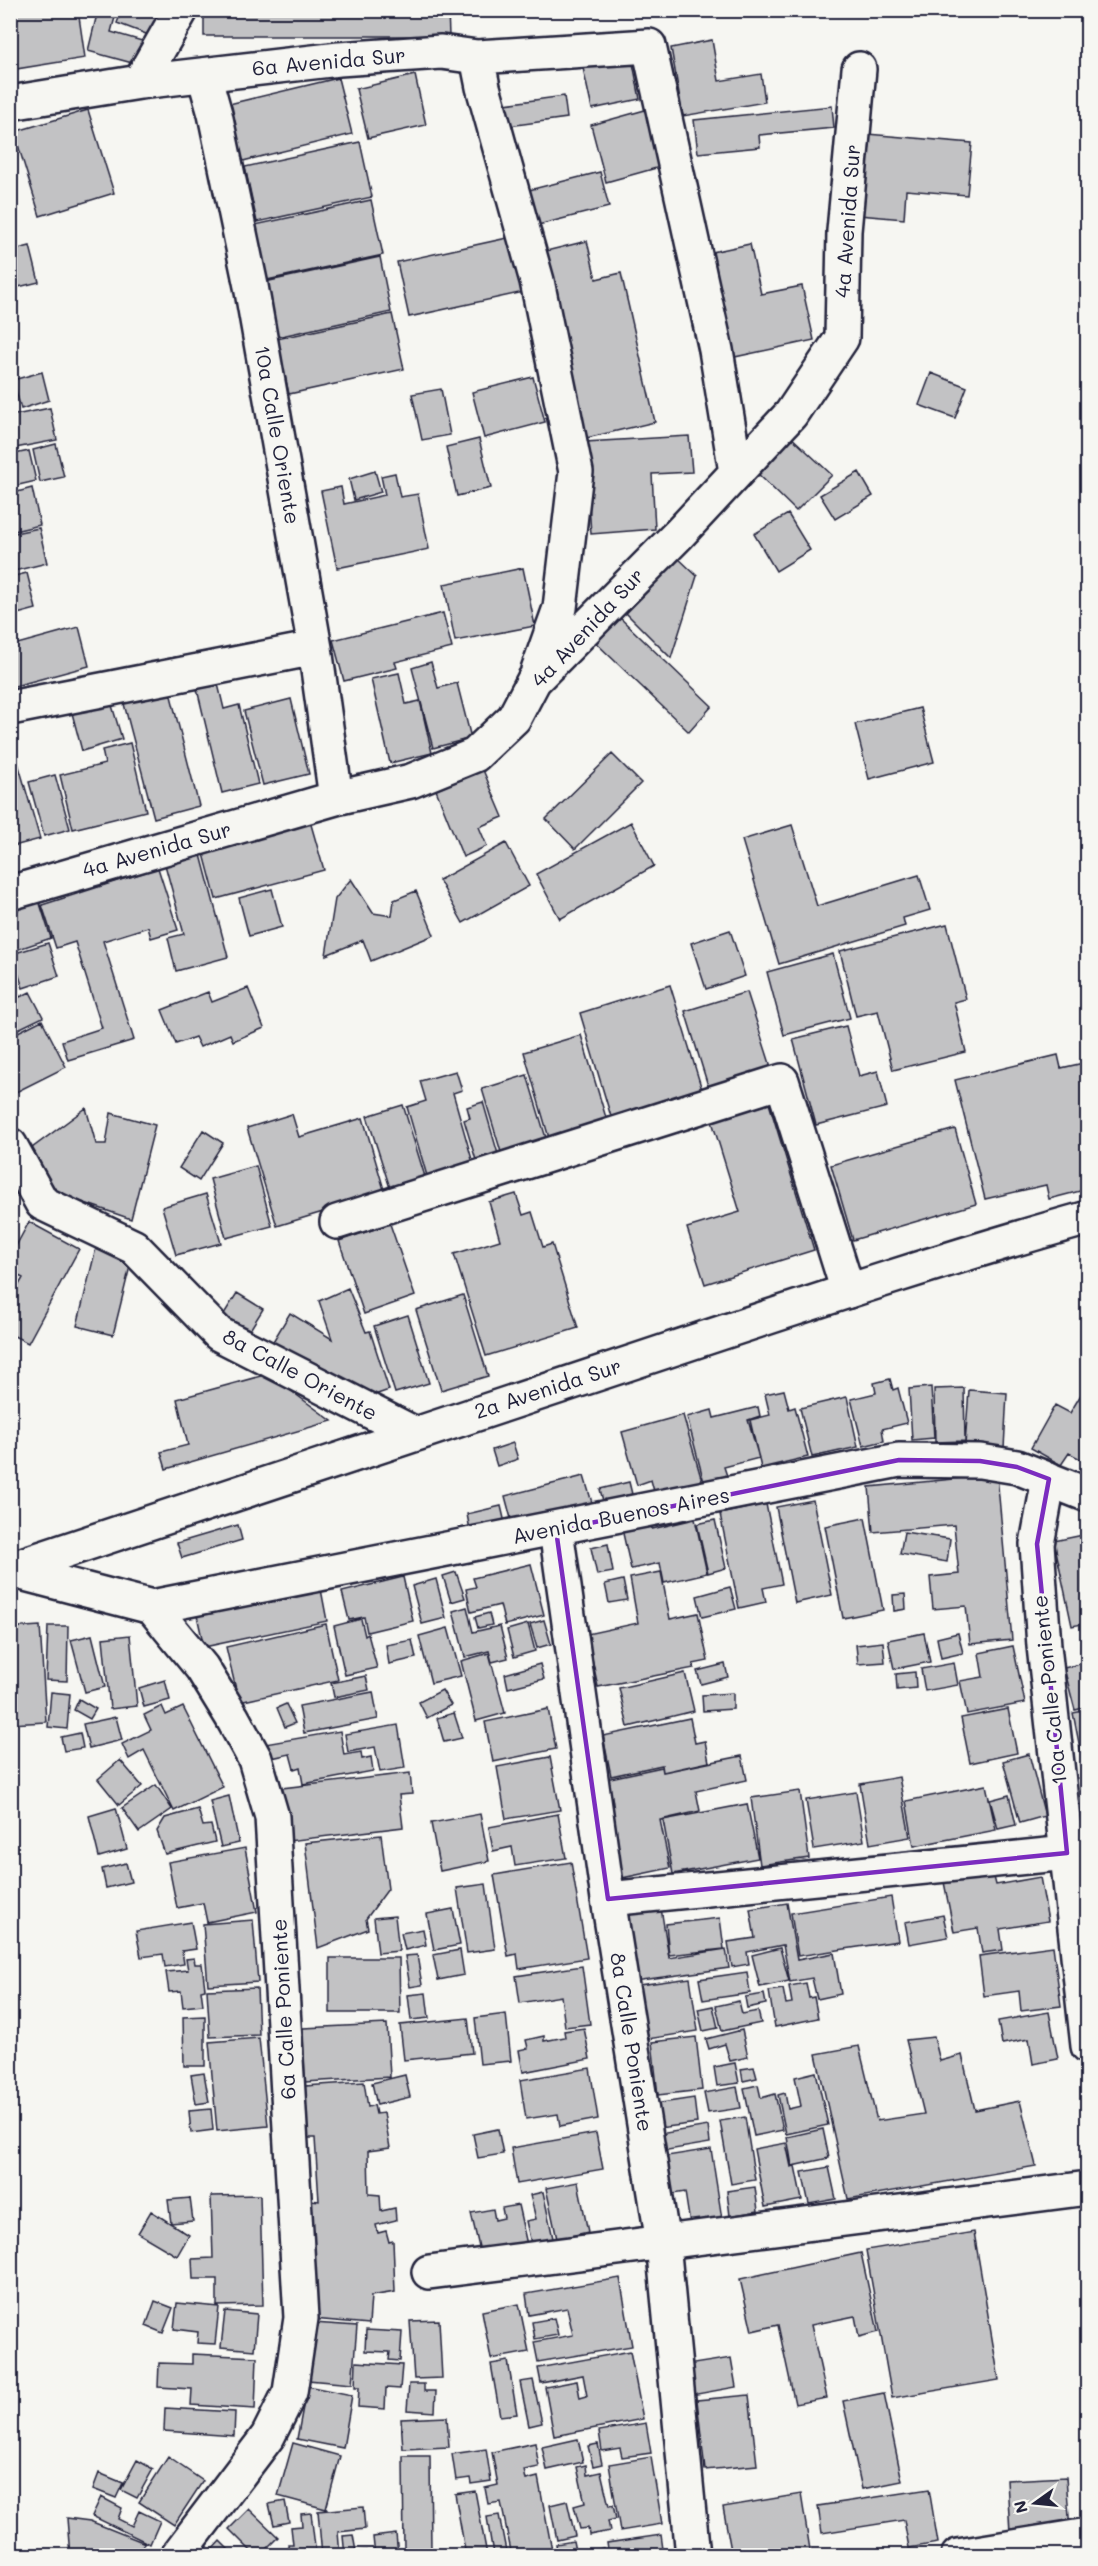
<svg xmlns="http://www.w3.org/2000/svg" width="1098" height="2566" viewBox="0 0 1098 2566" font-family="Mali,sans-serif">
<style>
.building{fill:#c2c2c4;stroke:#22223b;stroke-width:1.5}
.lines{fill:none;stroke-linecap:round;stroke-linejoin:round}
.street-casing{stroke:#22223b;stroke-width:38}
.secondary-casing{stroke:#22223b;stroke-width:38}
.street{stroke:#f6f6f2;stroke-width:33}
.secondary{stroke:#f6f6f2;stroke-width:33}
.marked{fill:none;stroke:#7b2cbf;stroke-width:4.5;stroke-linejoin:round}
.labels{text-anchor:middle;stroke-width:6;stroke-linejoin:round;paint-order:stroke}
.street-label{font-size:21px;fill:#22223b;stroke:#f6f6f2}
</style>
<rect width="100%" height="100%" fill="#f6f6f2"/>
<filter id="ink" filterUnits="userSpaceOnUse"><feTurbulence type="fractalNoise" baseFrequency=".0167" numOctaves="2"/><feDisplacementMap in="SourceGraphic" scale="12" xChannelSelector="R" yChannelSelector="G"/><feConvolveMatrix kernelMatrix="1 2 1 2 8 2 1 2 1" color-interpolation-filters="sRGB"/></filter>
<g filter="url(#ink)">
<!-- building -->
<path class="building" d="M32 10H78L85 58 10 70V14Z
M98 10H117L111 32 142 41 136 64 88 51Z
M122 10H164L154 37 117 23Z
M204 10H448L449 36H204Z
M712 40 719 81 761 74 765 102 683 116 671 48Z
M632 58 640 99 592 109 583 68Z
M415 75 426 125 368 138 356 89Z
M338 78 352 134 243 161 229 104Z
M564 96 567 118 509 126 505 104Z
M832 106 834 128 759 135 760 147 698 153 694 120Z
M88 110 114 193 40 216 14 132Z
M645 110 660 167 606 182 591 125Z
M867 134 972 143 967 195 906 190 904 219 859 215Z
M360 142 372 197 257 222 245 167Z
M600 172 609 207 534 226 525 191Z
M371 200 383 255 267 280 255 225Z
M512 237 524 292 409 317 397 262Z
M587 241 596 279 621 273 655 422 582 439 538 253Z
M750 244 761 294 802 286 814 340 730 358 707 253Z
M30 246 39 282 10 289V251Z
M380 257 391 312 277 337 265 282Z
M392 314 404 369 289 394 277 339Z
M42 372 49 400 21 409 13 380Z
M931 373 967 387 955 418 919 405Z
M533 377 545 422 484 438 472 392Z
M441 389 450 435 422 440 412 394Z
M50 408 57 440 10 449V416Z
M788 434 832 475 796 511 754 470Z
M689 436 692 472 652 474 655 529 591 534 585 442Z
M479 439 491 488 457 496 446 447Z
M56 444 64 477 40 482 33 450Z
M29 451 36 481 10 487V455Z
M375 471 381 492 354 500 349 479Z
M859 472 873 496 835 519 820 495Z
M395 473 400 497 418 494 429 549 337 568 321 491 341 487 344 504 385 495 381 476Z
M32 488 40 525 10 532V494Z
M788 514 810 550 776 571 754 534Z
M39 528 47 563 10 572V534Z
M676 556 697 576 671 658 623 610Z
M523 568 535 626 455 641 444 584Z
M27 573 36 609 10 616V577Z
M443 613 452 648 395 662 397 668 344 681 333 640Z
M617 615 712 706 689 732 593 640Z
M79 627 89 666 11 687 10 646Z
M431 662 438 688 457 683 471 738 433 748 412 668Z
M399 673 406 704 420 701 432 753 390 763 371 679Z
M218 684 224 709 239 705 258 784 222 793 197 689Z
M169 688 199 806 154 818 123 700Z
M291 699 309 774 263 785 244 711Z
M111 702 122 739 82 751 72 713Z
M920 708 934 762 869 779 855 724Z
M10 735 40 839 10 847Z
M130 743 146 811 73 829 60 775 105 764 102 750Z
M612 754 641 783 575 849 546 819Z
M483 770 503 817 479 827 487 846 463 857 436 790Z
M55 775 70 829 44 836 29 782Z
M310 821 324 870 216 899 203 850Z
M631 822 654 866 560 919 536 874Z
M792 825 817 906 919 875 930 910 903 918 905 926 779 964 742 840Z
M506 843 529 886 463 923 439 880Z
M200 851 228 957 176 971 168 938 184 934 164 861Z
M158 868 178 930 151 938 148 927 103 941 134 1040 68 1060 62 1041 102 1028 75 942 56 948 42 905Z
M351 879 373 913 392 916 394 900 416 891 434 935 371 961 363 940 326 955 335 899Z
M272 889 282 927 249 936 239 898Z
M36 891 51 938 10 952V900Z
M947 924 966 999 954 1002 966 1052 893 1070 878 1011 856 1016 840 951Z
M730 930 745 976 706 989 691 943Z
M48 943 59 976 23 988 12 954Z
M833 954 850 1018 784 1035 767 972Z
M10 977 20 997 30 992 43 1017 10 1033Z
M670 985 703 1093 612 1120 580 1013Z
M248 988 264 1028 233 1041 230 1034 200 1047 195 1037 176 1044 162 1010 208 992 212 1002Z
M747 992 772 1070 709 1089 685 1011Z
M42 1020 66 1067 10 1095V1036Z
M846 1026 859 1076 878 1071 887 1107 816 1125 793 1039Z
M581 1035 607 1121 549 1138 524 1052Z
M1058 1055 1061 1068 1088 1062V1189L1049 1199 1046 1185 985 1199 955 1080Z
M456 1071 462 1090 453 1093 473 1163 427 1176 407 1107 426 1101 420 1081Z
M527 1075 546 1138 501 1152 482 1089Z
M768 1100 814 1250 705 1284 687 1228 740 1212 711 1118Z
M483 1102 498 1154 476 1160 464 1120 470 1118 467 1107Z
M403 1105 426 1180 391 1191 367 1116Z
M86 1108 96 1144H106L111 1113 155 1125 131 1219 59 1194 28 1151Z
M292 1114 299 1137 363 1118 385 1193 277 1226 247 1128Z
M955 1129 976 1204 853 1240 831 1165Z
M203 1130 223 1143 199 1181 179 1168Z
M256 1166 272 1226 226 1238 210 1179Z
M206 1194 221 1243 176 1255 162 1207Z
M516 1194 523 1215 532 1212 543 1247 552 1244 578 1328 486 1356 454 1254 500 1240 489 1202Z
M10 1207 16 1222 10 1225Z
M29 1222 79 1249 28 1343 10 1334V1300L23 1278 10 1271V1257Z
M390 1224 415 1296 364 1314 339 1241Z
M97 1244 133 1254 113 1335 77 1326Z
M348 1288 366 1332 370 1331 389 1390 369 1397 272 1343 290 1313 332 1339 319 1301Z
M237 1293 263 1309 248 1333 222 1317Z
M463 1295 488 1376 441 1390 416 1310Z
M408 1315 429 1383 395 1393 374 1326Z
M268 1374 332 1421 166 1469 161 1452 188 1445 177 1399Z
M890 1379 893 1390 898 1388 907 1423 882 1429 884 1441 863 1446 851 1399 876 1393 874 1383Z
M1088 1383V1463L1069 1453 1061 1465 1031 1448 1055 1405 1070 1413Z
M931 1387 934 1438 912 1440 909 1389Z
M964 1388 965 1441 935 1442 934 1389Z
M784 1390 789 1409 795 1407 808 1457 761 1468 750 1420 770 1415 765 1394Z
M969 1390 1007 1393 1004 1448 965 1445Z
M847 1397 858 1447 812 1457 800 1408Z
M758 1407 760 1416 748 1420 759 1458 724 1467 727 1476 704 1482 687 1417 712 1410 714 1418Z
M683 1415 702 1481 655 1495 651 1480 637 1485 622 1432Z
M513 1443 518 1459 497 1466 492 1450Z
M997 1475 1012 1640 970 1644 966 1606 933 1609 930 1577 959 1574 954 1525 873 1532 869 1487Z
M584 1476 593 1506 513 1526 505 1496Z
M629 1482 632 1494 603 1501 600 1489Z
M813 1500 832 1595 795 1603 776 1507Z
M766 1504 782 1584 763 1588 766 1602 739 1608 720 1514Z
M501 1506 505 1523 470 1530 467 1514Z
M865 1518 883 1610 843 1618 825 1526Z
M695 1519 707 1573 664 1583 660 1563 631 1569 622 1529 650 1522 652 1529Z
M715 1520 726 1568 708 1573 697 1524Z
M238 1525 242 1540 182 1558 177 1543Z
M904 1532 950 1539 947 1562 900 1554Z
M1088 1534V1623L1072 1626 1054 1541Z
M608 1544 613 1572 597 1575 591 1548Z
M531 1564 544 1615 505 1625 500 1605 471 1612 466 1589 476 1587 473 1578Z
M456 1572 465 1598 451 1602 443 1576Z
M661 1572 670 1619 698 1613 708 1661 693 1664 694 1668 598 1687 587 1634 638 1623 630 1578Z
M403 1577 413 1621 367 1632 364 1617 349 1620 342 1592Z
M436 1579 446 1618 422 1624 412 1586Z
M623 1580 627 1600 609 1603 605 1584Z
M320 1584 327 1621 204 1647 196 1611Z
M730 1587 736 1609 702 1617 697 1596Z
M905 1594 906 1609 894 1611 893 1595Z
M467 1607 473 1632 500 1626 508 1658 492 1662 489 1651 465 1657 453 1611Z
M489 1613 492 1625 478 1628 475 1617Z
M361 1619 365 1636 368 1634 377 1668 345 1675 334 1626Z
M544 1620 551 1644 537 1648 530 1624Z
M326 1624 338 1680 239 1702 226 1647Z
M528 1624 535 1651 514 1657 507 1630Z
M40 1626 46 1722 10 1724V1628Z
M48 1626H68L67 1681 46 1680Z
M448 1628 461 1676 431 1683 419 1636Z
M924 1633 930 1662 894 1669 888 1640Z
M958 1633 963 1653 941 1658 937 1638Z
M92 1635 105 1687 85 1692 71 1640Z
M130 1635 137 1706 110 1709 103 1638Z
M412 1640 416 1658 389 1664 386 1645Z
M883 1642 885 1662 858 1664 856 1645Z
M1013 1646 1025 1703 967 1714 960 1681 983 1677 979 1653Z
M489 1653 505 1713 476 1721 461 1661Z
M1088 1662V1707L1075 1710 1064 1668Z
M954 1663 958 1685 925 1691 921 1669Z
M540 1664 544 1679 508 1688 505 1674Z
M725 1664 728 1677 701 1684 697 1671Z
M915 1672 916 1688 897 1690 896 1674Z
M685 1673 694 1711 628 1727 619 1688Z
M366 1676 369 1690 334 1697 331 1683Z
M165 1680 170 1700 144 1707 139 1688Z
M442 1690 451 1705 427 1718 419 1702Z
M51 1692 70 1694 67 1729 48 1727Z
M373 1692 378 1719 304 1733 299 1706Z
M733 1693V1709L703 1711 702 1695Z
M79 1699 96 1709 90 1719 74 1710Z
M286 1704 295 1723 285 1727 277 1708Z
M162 1706 166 1715 183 1707 223 1787 174 1811 144 1750 129 1759 122 1744 151 1730 144 1715Z
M548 1709 556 1749 493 1762 485 1722Z
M1008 1709 1017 1753 970 1763 961 1718Z
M1088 1710V1762L1083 1763 1073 1713Z
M454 1713 462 1738 444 1742 437 1718Z
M116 1717 122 1740 89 1748 83 1724Z
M690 1718 695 1743 705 1741 709 1762 663 1772 662 1765 611 1776 603 1736Z
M398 1725 405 1768 380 1772 375 1747 348 1752 345 1734Z
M340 1731 344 1755 361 1752 362 1759 371 1757 373 1771 303 1784 300 1767 294 1769 290 1754 267 1759 265 1744Z
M80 1733 83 1748 64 1751 61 1737Z
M1029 1754 1045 1816 1020 1823 1003 1761Z
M742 1756 747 1780 696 1791 700 1811 660 1820 670 1868 622 1878 601 1780 662 1767 663 1772Z
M550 1757 560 1810 506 1819 497 1767Z
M120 1760 142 1786 119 1805 98 1779Z
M1088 1763V1813L1080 1764Z
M410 1773 412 1794 399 1795 403 1827 288 1841 282 1788Z
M899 1777 910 1837 870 1844 860 1784Z
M156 1785 172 1809 139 1832 122 1808Z
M986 1785 996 1830 914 1846 906 1801Z
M800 1791 809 1858 760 1865 751 1798Z
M856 1792 864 1841 814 1849 806 1800Z
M1009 1795 1016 1825 998 1829 990 1800Z
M229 1796 239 1843 221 1847 210 1801Z
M747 1804 758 1858 673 1874 663 1820Z
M116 1808 127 1849 99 1857 89 1816Z
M198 1809 203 1826 211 1825 215 1842 165 1854 157 1831 165 1818Z
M480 1814 489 1861 440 1871 431 1823Z
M558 1814 566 1858 515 1866 512 1847 493 1851 489 1827Z
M381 1835 388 1889 366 1919 368 1929 318 1948 305 1843Z
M245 1848 257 1912 207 1922 203 1903 177 1908 168 1862Z
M571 1862 587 1958 519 1969 517 1954 508 1956 494 1875Z
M126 1863 131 1882 106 1888 102 1869Z
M993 1873 996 1885 1040 1877 1048 1921 1000 1929 1003 1950 982 1953 978 1928 954 1932 944 1882Z
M486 1884 495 1949 467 1953 457 1888Z
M891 1897 898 1941 798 1956 791 1913Z
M787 1903 797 1960 834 1953 841 1994 817 1999 812 1978 790 1982 783 1945 747 1952 749 1964 732 1967 728 1942 755 1938 750 1909Z
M661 1908 669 1958 726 1949 729 1968 634 1981 624 1913Z
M453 1909 460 1945 434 1950 427 1914Z
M943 1915 948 1937 909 1944 905 1922Z
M395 1916 399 1951 378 1953 374 1918Z
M720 1918 724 1949 669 1955 666 1924Z
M253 1920 258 1982 208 1985 203 1924Z
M191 1922 196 1949 182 1951 184 1964 165 1967 163 1954 141 1957 136 1931Z
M423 1929 426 1945 405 1950 401 1933Z
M1053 1946 1061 2006 1021 2011 1019 1991 984 1996 979 1956Z
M780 1948 789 1981 760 1987 752 1955Z
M460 1950 464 1975 438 1980 433 1955Z
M417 1955 422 1985 410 1987 405 1956Z
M194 1958 195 1964H202L205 1989 201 1990 203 2005 183 2007 181 1991 169 1992 166 1972 188 1970 186 1959Z
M330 1958H399L400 2013H330Z
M582 1966 590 2024 565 2027 561 1996 520 2003 516 1976Z
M747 1972 750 1993 703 2000 699 1979Z
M690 1978 698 2031 648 2039 639 1985Z
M806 1983 809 1998 814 1997 818 2018 775 2027 769 1991 783 1989 786 2004 792 2003 789 1986Z
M257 1988 259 2035 210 2037 207 1990Z
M426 1993 429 2018 411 2020 408 1995Z
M764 1994 766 2004 747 2008 745 1997Z
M739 2001 742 2014 758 2011 761 2023 722 2031 716 2006Z
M713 2006 718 2028 703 2031 698 2009Z
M1049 2012 1058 2059 1033 2064 1029 2039 1002 2044 998 2021Z
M506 2014 511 2061 480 2064 475 2018Z
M205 2016V2066H184L183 2017Z
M468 2018 472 2053 404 2060 400 2025Z
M387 2024 390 2077 305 2082 303 2028Z
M584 2028 590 2059 523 2072 519 2050 528 2048 526 2040 544 2036V2041L565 2037 564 2031Z
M742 2030 748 2057 730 2061 725 2044 709 2049 706 2039Z
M696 2037 702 2090 658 2095 652 2042Z
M934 2037 940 2061 962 2055 975 2110 1020 2101 1036 2166 848 2199 816 2054 859 2046 877 2121 924 2114 906 2040Z
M259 2038 268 2126 217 2131 209 2042Z
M735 2063 739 2083 717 2086 714 2067Z
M754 2067 757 2078 743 2081 741 2069Z
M590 2068 598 2119 560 2126 558 2114 526 2119 520 2080Z
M816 2072 828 2125 786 2134 778 2095 785 2093 788 2109 801 2106 795 2077Z
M204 2073 209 2102 196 2104 191 2075Z
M405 2075 410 2097 377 2105 372 2083Z
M364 2082 368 2107 374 2105 376 2114 384 2113 390 2148 368 2151 369 2194 380 2195 381 2211 395 2208 396 2220 376 2225 378 2233 386 2231 389 2242 393 2241 395 2292 371 2296 369 2324 313 2319 315 2264H308L311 2200 319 2201 315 2138H305V2086Z
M758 2085 761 2098 775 2094 783 2130 754 2136 744 2088Z
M737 2087 741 2108 708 2113 704 2093Z
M694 2098 697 2123 659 2128 655 2104Z
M211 2109 213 2130 191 2133 189 2111Z
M745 2117 755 2180 731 2184 720 2121Z
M708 2126 710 2143 656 2152 653 2135Z
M498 2129 503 2154 478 2158 473 2134Z
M823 2129 829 2158 792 2166 787 2137Z
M596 2133 603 2169 517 2184 511 2148Z
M786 2143 791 2167 795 2166 802 2200 765 2207 754 2149Z
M711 2149 722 2219 690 2224 685 2192 660 2196 654 2158Z
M829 2167 836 2199 809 2204 802 2172Z
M578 2182 588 2232 557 2239 546 2188Z
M755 2187 758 2211 730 2216 727 2191Z
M543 2192 554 2243 532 2248 526 2221 536 2219 530 2195Z
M260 2195 263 2305 217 2306V2279H193L192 2259 213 2258 211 2196Z
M190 2198 193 2221 171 2223 168 2200Z
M518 2205 528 2249 482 2260 471 2213 493 2209 495 2220 504 2218 502 2208Z
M151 2211 189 2235 177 2256 138 2233Z
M974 2232 999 2380 892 2398 866 2250Z
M861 2253 878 2332 859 2337 855 2316 811 2325 827 2398 795 2404 778 2325 752 2331 740 2279Z
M620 2278 632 2346 538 2362 534 2342 573 2335 567 2308 529 2315 526 2294Z
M155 2301 173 2308 163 2333 146 2326Z
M177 2303 219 2307 215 2344 197 2343 198 2332 174 2329Z
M519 2304 529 2352 491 2359 482 2311Z
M225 2311 257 2314 254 2350 221 2347Z
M554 2318 558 2335 535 2339 532 2322Z
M439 2320 442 2378 414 2379 410 2321Z
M313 2323 357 2326 352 2384 308 2380Z
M366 2330 402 2332 400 2361 389 2360 390 2352 365 2351Z
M630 2351 643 2419 554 2436 545 2387 577 2381 580 2398 587 2396 583 2375 541 2383 538 2368Z
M192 2354 257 2357 255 2409 191 2405 192 2389 158 2387 159 2363 192 2364Z
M731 2358 736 2387 692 2395 687 2365Z
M508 2361 517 2414 500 2416 491 2364Z
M356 2362 402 2365 400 2389 386 2388 385 2409 358 2407 359 2387H355Z
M533 2380 542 2423 529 2426 520 2382Z
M409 2384H424V2391H436L435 2412 407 2410Z
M307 2386 352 2395 343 2448 297 2439Z
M884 2393 902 2481 862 2489 843 2401Z
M749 2395 757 2465 705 2470 697 2400Z
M165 2408 235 2412 234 2436 164 2431Z
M447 2417 449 2447 403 2449 401 2419Z
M646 2423 651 2453 622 2457 620 2448 602 2451 599 2431Z
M578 2439 583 2462 547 2470 542 2447Z
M293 2443 340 2456 326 2509 278 2496Z
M535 2443 539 2467 524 2470 526 2480 538 2477 553 2556H512L501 2502 488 2504 485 2488 498 2485 492 2452Z
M598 2444 602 2464 593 2466 588 2446Z
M486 2449 491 2481 471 2484 470 2478 456 2480 452 2454Z
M403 2456H430L431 2552H404Z
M168 2457 203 2481 174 2525 139 2502Z
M651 2457 662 2524 620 2531 609 2464Z
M137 2460 153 2469 137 2498 121 2490Z
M586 2465 587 2475 601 2472 609 2506 613 2505 616 2519 608 2521 610 2531 589 2535 588 2528 580 2529 574 2506 585 2503 577 2467Z
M99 2473 123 2483 116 2498 93 2489Z
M1066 2477 1070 2530 1010 2533 1007 2480Z
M929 2489 938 2543 909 2548 904 2520 822 2533 818 2506Z
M475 2491 487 2555 493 2554 487 2517 499 2515 507 2556H466L455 2494Z
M801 2494 811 2556H732L723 2507Z
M101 2497 122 2508 118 2519 132 2526 139 2511 160 2521 150 2544 92 2516Z
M285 2501 289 2522 274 2525 269 2504Z
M567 2501 575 2536 557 2540 550 2505Z
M363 2507 365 2529 338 2532 340 2556H322L318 2511Z
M249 2509 278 2537 259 2556H256L229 2529Z
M311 2513 316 2556H289L288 2545H293L291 2527 302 2526 301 2514Z
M67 2518 90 2521 145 2543 134 2556H70Z
M396 2534 398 2556H375L373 2537Z
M353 2535 356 2552 366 2551V2556H345L343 2536Z
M661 2535 664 2556H609L607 2543Z
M220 2541 235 2556H211L209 2553Z
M573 2541 576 2556H558L556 2544Z
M603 2548 605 2556H581V2553Z"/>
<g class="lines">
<defs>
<path id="street" d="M477 57 483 87 537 281 576 472 560 608 538 670
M204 75 215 114 251 286 315 648 336 798
M140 82 181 10
M10 103 140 82 339 59 441 52 477 57 649 46 716 350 736 472
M10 708 315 648
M10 893 336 798 411 781 475 755 514 718 534 680 679 534 791 414 842 338 844 231 859 69
M10 1145 42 1203 134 1247 219 1334 413 1433
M337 1222 782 1081 848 1291
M1049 1479 1037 1544 1044 1646 1088 2046
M556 1530 608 1899 663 2243 693 2556
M152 1607 899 1460 980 1461 1017 1467 1088 1495
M608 1899 1067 1853
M429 2272 1088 2188
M958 2556 1088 2535"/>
<path id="secondary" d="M10 1569C239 1493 467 1415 696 1341 826 1298 956 1255 1088 1218
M10 1570 152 1607 202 1668 232 1717 255 1759 272 1817 301 2318 290 2392 268 2436 177 2556"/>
</defs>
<!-- street casing -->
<use href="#street" class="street-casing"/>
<!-- secondary casing -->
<use href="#secondary" class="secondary-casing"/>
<!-- street -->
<use href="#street" class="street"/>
<!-- secondary -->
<use href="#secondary" class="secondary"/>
</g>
</g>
<!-- marked area -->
<path class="marked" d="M899 1460 980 1461 1017 1467 1049 1479 1037 1544 1067 1853 608 1899 556 1530Z"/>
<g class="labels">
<!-- street labels -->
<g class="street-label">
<text transform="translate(329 62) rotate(-5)" y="7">6a Avenida Sur</text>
<text transform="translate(848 221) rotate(-86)" y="7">4a Avenida Sur</text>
<text transform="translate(277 435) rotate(80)" y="7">10a Calle Oriente</text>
<text transform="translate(588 628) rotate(-47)" y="7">4a Avenida Sur</text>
<text transform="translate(157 850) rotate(-16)" y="7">4a Avenida Sur</text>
<text transform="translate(300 1375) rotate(28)" y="7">8a Calle Oriente</text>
<text transform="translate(548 1389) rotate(-18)" y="7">2a Avenida Sur</text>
<text transform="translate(621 1516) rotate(-11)" y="7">Avenida Buenos Aires</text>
<text transform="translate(1050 1690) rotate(-96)" y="7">10a Calle Poniente</text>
<text transform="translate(284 2009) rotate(-93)" y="7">6a Calle Poniente</text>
<text transform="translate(631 2042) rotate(81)" y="7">8a Calle Poniente</text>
</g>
</g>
<!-- margin -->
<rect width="1098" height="2566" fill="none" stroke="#f6f6f2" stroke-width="36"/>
<rect x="18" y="18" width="1062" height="2530" fill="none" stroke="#22223b" stroke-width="2" filter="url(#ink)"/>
<!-- north arrow -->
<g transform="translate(1035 2503) rotate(255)" stroke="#f6f6f2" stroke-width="4.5" paint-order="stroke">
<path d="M0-4.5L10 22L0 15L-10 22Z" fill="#22223b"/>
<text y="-9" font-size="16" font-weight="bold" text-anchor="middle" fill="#22223b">N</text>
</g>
</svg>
